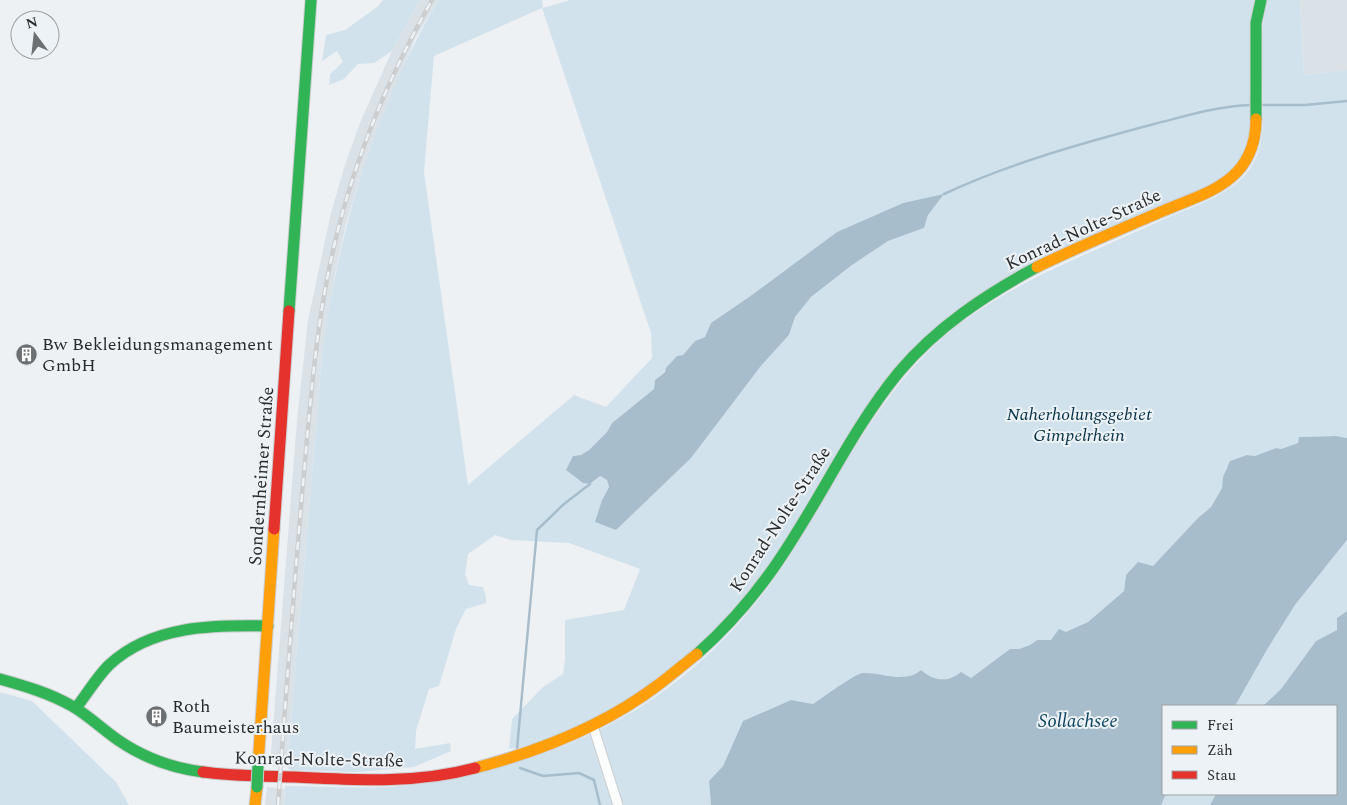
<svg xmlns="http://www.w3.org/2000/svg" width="1347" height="805" viewBox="0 0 1347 805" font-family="Spectral,serif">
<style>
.built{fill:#dae2e8}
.green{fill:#d1e2ed;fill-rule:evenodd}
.water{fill:#a8bdcb}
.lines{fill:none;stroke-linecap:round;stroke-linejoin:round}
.stream{stroke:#a8bdcb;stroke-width:2.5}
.street-casing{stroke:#cbced0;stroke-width:11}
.fast-casing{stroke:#cbced0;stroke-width:13}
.slow-casing{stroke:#cbced0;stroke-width:13}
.jam-casing{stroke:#cbced0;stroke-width:13}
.street{stroke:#fcfdfd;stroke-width:9}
.fast{stroke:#30b455;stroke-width:11}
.slow{stroke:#ff9f0a;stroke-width:11}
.jam{stroke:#e5322d;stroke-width:11}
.rail-casing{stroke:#cdcdce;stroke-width:4.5}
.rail{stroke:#ecf2f6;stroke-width:2.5;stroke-dasharray:8;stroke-linecap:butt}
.fast-bridge-casing{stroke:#cbced0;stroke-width:13;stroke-linecap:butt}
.fast-bridge{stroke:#30b455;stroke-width:11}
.labels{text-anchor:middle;stroke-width:4;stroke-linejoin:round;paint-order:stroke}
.street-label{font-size:18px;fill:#282b2c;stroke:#ecf2f6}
.poi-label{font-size:18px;fill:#282b2c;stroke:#ecf2f6;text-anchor:start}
.park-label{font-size:18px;font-style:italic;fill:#063045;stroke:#ecf2f6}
.water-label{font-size:19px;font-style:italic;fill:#0b425e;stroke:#ecf2f6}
</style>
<rect width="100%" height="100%" fill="#eef1f4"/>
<!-- built -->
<path class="built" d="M420 0H438L415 39 359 182 346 224 335 274 322 356 287 767 270 766 297 420 308 320 331 213 345 165 359 125 392 51Z
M1300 0H1347V70L1304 75Z
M267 787 285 789 284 805H265Z"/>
<!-- green -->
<path class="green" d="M383 0H420L392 51 374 63 358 64 344 79 329 85 330 74 343 62 337 51 322 61 326 35 345 30 377 7Z
M438 0H542L543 8 570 0H1255L1251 127C1244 165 1232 172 1199 190L1033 265 932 332 767 570 736 608 699 647 624 704 539 745 509 749 512 719 543 687 563 674 565 659V620L624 610 640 569 569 543 511 540 495 535 468 554 465 574 469 585 483 587 486 597V603L466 609 456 629 439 686 429 689 416 731 415 749 450 743 451 751 414 767 358 772 290 770 287 767 322 356C338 230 375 110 438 0ZM542 8 651 333 652 358 606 407 574 395 468 485 424 172 434 56ZM943 195 928 215 924 228 888 241 852 265 811 297 795 317 789 335 760 367 602 500 609 487 607 480 600 476 590 484 573 456 581 455 589 450 607 432 612 423 654 389 655 380 683 355 695 341 705 337 711 323 749 297 837 232 903 203Z
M1267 0H1300L1304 75 1347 70V438L1336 436 1299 437 1298 443 1281 449 1276 448 1255 456 1247 455 1238 458 1226 468 1222 488 1211 507 1198 518 1153 567 1126 575 1124 591 1088 622 1051 640H1037L1030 645 1019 649H1010L971 678 957 676 939 681 916 675 904 677 861 673 813 704 791 700 743 721 723 766 709 781 711 805H284L285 786C327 786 368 790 410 785 435 783 460 777 484 771 623 738 725 663 799 541 845 466 887 380 958 325 988 303 1019 285 1053 269 1089 252 1125 237 1160 221 1188 208 1232 195 1249 170 1265 147 1263 123 1263 96 1262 65 1260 31 1267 0Z
M1347 540V611L1337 618V630L1316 641 1281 689 1263 706H1235L1268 648 1295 605Z
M0 692 32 701 116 782 129 805H0Z
M1166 794H1216L1210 805H1161Z"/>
<!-- water -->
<path class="water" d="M944 194 928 215 924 228 888 241 852 265 811 297 795 317 789 335 760 367 691 458 616 530 595 522 602 500 609 487 607 480 600 476 590 484 583 483 566 470 573 456 581 455 589 450 607 432 612 423 654 389 655 380 665 372 666 368 677 356 683 355 695 341 705 337 711 323 749 297 837 232 903 203Z
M1336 436 1347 438V540L1295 605 1268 648 1235 706H1163V794H1166L1161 805H711L709 781 723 766 743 721 791 700 813 704C822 698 856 673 863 673 881 672 906 684 921 670 933 681 948 683 961 672L971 678 1010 649H1019L1030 645 1037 640H1051L1059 629 1066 632 1088 622 1124 591 1126 575 1138 562 1153 566 1198 518 1211 507 1222 488 1223 477 1230 461 1247 455 1255 456 1276 448 1281 449 1298 443 1299 437Z
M1347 611V805H1210L1216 794H1336V706H1263L1281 689 1316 641 1337 630V618Z"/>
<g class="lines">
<!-- stream -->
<path class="stream" d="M1259 105H1305L1347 101
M944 194C1010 163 1083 143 1154 124 1186 116 1218 106 1251 105
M517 749 537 530 564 504 590 484
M520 768 543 776 579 773 594 780 600 805"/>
<defs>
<path id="street" d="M593 726 618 805"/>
<path id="fast" d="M1256 119V23L1261 0
M289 311 311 0
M697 654C724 630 749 602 770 573 817 508 848 434 899 372 937 327 985 295 1037 267
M0 679C25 686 49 693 72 706 88 715 102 729 118 740 144 758 172 768 203 772
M76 708C87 694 96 678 109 665 152 625 213 625 268 626"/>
<path id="slow" d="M1037 267C1078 247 1121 229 1163 211 1188 200 1218 192 1237 172 1251 157 1256 138 1256 119
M258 765 274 529
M475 768C540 751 604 726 658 685 672 675 684 664 697 654
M255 805 257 787"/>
<path id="jam" d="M274 529 289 311
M203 772C233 776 264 776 295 777 356 780 416 784 475 768"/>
</defs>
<!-- street casing -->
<use href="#street" class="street-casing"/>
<!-- fast casing -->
<use href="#fast" class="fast-casing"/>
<!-- slow casing -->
<use href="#slow" class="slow-casing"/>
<!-- jam casing -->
<use href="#jam" class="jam-casing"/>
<!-- street -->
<use href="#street" class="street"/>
<!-- fast -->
<use href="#fast" class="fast"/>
<!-- slow -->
<use href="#slow" class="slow"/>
<!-- jam -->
<use href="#jam" class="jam"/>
<defs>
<path id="rail" d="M278 805C286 694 294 584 304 473 311 394 317 315 336 238 356 155 390 74 432 0"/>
</defs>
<!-- rail casing -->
<use href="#rail" class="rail-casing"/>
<!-- rail -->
<use href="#rail" class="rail"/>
<defs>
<path id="fast-bridge" d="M257 787 258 765"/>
</defs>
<!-- fast-bridge casing -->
<use href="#fast-bridge" class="fast-bridge-casing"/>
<!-- fast-bridge -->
<use href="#fast-bridge" class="fast-bridge"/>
</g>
<!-- icons -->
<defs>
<symbol id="building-disc" viewBox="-11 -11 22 22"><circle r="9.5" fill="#6d7072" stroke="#ecf2f6"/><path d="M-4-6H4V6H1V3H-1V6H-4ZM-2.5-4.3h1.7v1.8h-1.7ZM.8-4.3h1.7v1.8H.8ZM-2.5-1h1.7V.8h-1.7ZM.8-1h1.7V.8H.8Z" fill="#fff"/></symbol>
</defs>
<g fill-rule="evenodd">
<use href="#building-disc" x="14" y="342" width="25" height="25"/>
<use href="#building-disc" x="144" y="704" width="25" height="25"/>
</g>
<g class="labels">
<!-- street labels -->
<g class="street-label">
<text transform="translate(1083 229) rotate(-25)" y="6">Konrad-Nolte-Straße</text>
<text transform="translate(261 476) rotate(-86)" y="6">Sondernheimer Straße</text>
<text transform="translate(780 519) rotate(-57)" y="6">Konrad-Nolte-Straße</text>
<text transform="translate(319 759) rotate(1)" y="6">Konrad-Nolte-Straße</text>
</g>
<!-- poi labels -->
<g class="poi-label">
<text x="42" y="350">Bw Bekleidungsmanagement<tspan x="42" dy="21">GmbH</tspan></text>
<text x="172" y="712">Roth<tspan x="172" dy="21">Baumeisterhaus</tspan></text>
</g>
<!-- park labels -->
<g class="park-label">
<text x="1079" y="420">Naherholungsgebiet<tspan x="1079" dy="21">Gimpelrhein</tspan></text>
</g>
<!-- water labels -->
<g class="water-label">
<text x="1078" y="727">Sollachsee</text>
</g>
</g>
<!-- legend -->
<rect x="1162" y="705" width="175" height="90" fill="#ecf2f6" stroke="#9ea2a5"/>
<rect x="1172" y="721" width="25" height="8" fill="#30b455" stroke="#9ea2a5"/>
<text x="1207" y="730" font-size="15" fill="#282b2c">Frei</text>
<rect x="1172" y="746" width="25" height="8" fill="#ff9f0a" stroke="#9ea2a5"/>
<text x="1207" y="755" font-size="15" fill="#282b2c">Zäh</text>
<rect x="1172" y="771" width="25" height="8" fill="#e5322d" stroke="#9ea2a5"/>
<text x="1207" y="780" font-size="15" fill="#282b2c">Stau</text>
<!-- north arrow -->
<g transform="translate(35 35) rotate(345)"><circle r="24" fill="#ecf2f6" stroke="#9ea2a5"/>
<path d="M0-4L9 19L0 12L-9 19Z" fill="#6d7072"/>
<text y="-8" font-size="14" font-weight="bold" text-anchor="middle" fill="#282b2c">N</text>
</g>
</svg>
